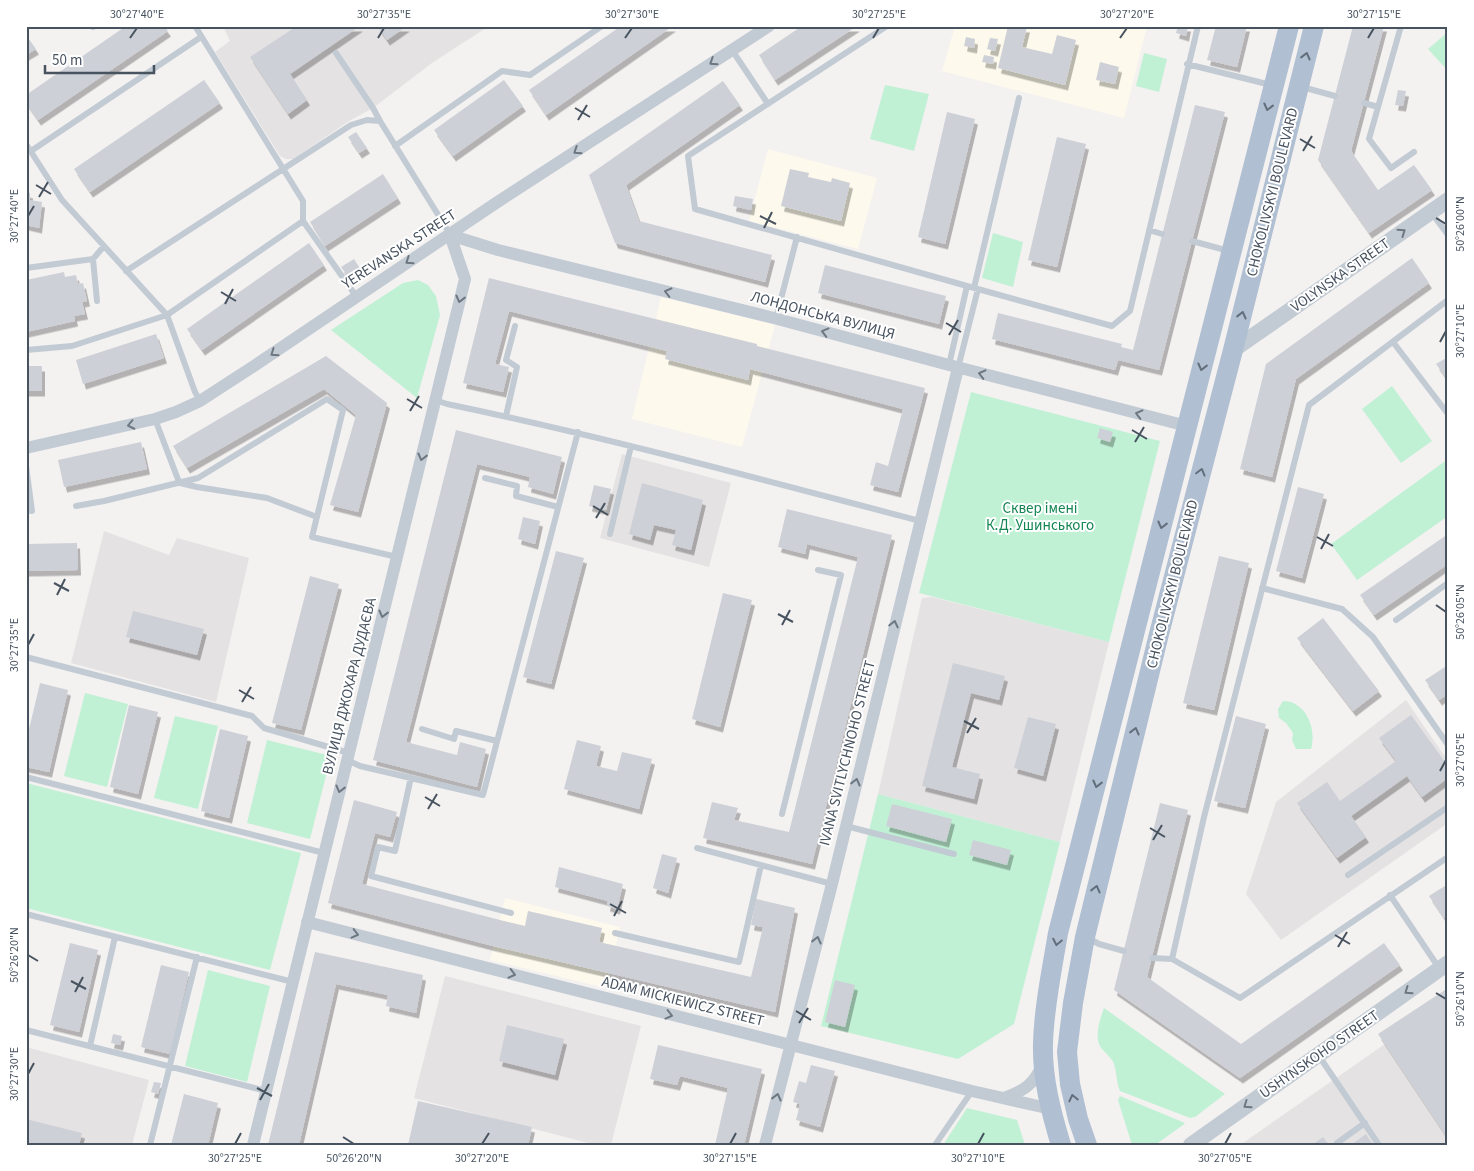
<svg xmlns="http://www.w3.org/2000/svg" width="1474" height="1171" viewBox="0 0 1474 1171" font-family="'Source Sans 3',sans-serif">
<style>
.commercial{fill:#fdf9ec}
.education{fill:#e5e2e3}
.green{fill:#c0f1d5}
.building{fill:#cdd0d6;filter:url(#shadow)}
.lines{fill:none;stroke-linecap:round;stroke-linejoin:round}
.service{stroke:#c2cbd3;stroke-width:6}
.minor{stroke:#c2cbd3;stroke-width:12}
.tertiary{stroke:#c2cbd3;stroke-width:16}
.primary{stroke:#b0bfd1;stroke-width:20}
.oneway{stroke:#626e7c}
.oneway2{stroke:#6d7782}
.ticks{fill:none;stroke:#485360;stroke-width:2}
.labels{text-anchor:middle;stroke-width:4;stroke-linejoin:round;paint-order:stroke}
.street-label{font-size:15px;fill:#485360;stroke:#fff}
.park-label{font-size:15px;fill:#148653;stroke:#fff}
.neatline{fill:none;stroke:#485360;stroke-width:2}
.ticks-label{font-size:12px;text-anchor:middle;fill:#485360}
</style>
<defs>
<filter id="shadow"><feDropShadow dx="3" dy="5.5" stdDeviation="0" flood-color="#0004"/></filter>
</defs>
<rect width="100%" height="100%" fill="#f4f1f1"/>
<!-- commercial -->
<path class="commercial" d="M955 26H1147L1124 118 942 71Z
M768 149 877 178 858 249 749 221Z
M661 297 775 325 742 447 632 419Z
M505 898 620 927 606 988 490 960Z"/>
<!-- education -->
<path class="education" d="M223 26H489L432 63 373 108 349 121 293 159H286L280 156 215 52 230 41Z
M622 454 731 483 709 567 600 538Z
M104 531 169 555 177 538 249 558 216 702 71 663Z
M932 597 1109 642 1060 842 878 794 922 598Z
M1406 700 1448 761V823L1281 940 1246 894 1276 802Z
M445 976 641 1026 611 1145H596L414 1098Z
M1385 1044 1448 1139V1145H1240Z
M26 1047 149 1080 132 1145H26Z"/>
<!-- green -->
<path class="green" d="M1448 32V71L1428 49Z
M1144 53 1167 59 1159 92 1136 86Z
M885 85 929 94 914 151 870 139Z
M993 233 1023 242 1013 287 982 278Z
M418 280 428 285 436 296 440 315 417 398 331 330 403 283Z
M1392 386 1432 441 1401 463 1362 409Z
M971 392 1160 441 1109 642 919 593Z
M1448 459V516L1357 580 1331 544Z
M85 693 128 704 107 787 64 776Z
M1283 701C1306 701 1317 729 1311 749H1296L1292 740 1293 733 1286 723 1279 718 1278 709Z
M175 716 218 726 198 809 154 798Z
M267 740 331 756 310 839 247 823Z
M26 783 301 853 270 970 26 908Z
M878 794 1060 842 1014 1024 958 1059 821 1026Z
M208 970 270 986 247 1082 185 1066Z
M1104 1008 1225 1094 1195 1117 1190 1118 1120 1091C1116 1082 1117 1073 1114 1064 1112 1058 1106 1054 1102 1049 1093 1039 1100 1019 1104 1008Z
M1120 1096 1185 1123 1183 1125 1155 1145H1132L1118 1100Z
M967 1108 1017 1120 1025 1145H943Z"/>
<!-- building -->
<path class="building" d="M126 26H164L168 31 38 120 26 103V95Z
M297 26H360L290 74 307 100 288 114 250 57Z
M377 26H407L387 40Z
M621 26H673L546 115 529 90Z
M802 26H857L775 80 759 55Z
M1008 26 1027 27 1022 47 1052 54 1057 35 1076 40 1065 85 998 68Z
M1178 26H1188L1186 36 1176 33Z
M1216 26H1247L1237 67 1207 60Z
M1353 26H1384L1351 151 1378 190 1414 165 1432 190 1369 233 1318 160Z
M26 35 36 49 26 55Z
M966 37 975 39 974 48 964 46Z
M990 38 998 39 995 51 987 49Z
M984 55 994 57 993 64 982 62Z
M1100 62 1119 67 1115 84 1096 80Z
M204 80 220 103 90 192 74 169Z
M504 80 523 106 453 156 434 130Z
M723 81 740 105 626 185 639 221 772 255 765 282 615 243 589 175Z
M1398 90 1406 91 1403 106 1395 105Z
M1195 105 1225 112 1159 370 1118 360 1115 370 992 339 998 313 1122 344 1121 347 1133 350Z
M947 112 975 119 945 244 918 237Z
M356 132 367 148 359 153 348 137Z
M1057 137 1086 144 1057 267 1028 260Z
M790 169 809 173 808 177 831 182 832 178 850 183 841 221 781 206Z
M383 174 398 198 325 246 310 222Z
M26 192 30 193V200L42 202 39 228 26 225Z
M735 196 753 199 751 210 733 206Z
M309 243 324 265 202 350 187 329Z
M1412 258 1429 283 1296 379 1272 477 1240 469 1266 364Z
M354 259 359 267 347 275 341 267Z
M825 265 946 296 939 324 818 293Z
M64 272 65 277 76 275 78 284 83 283 87 301 82 302 85 314 74 316 75 321 26 332V280Z
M489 278 757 344V346L925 388 898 492 870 485 876 462 888 466 903 409 750 369 748 380 665 359 667 351 509 311 495 364 509 367 503 392 463 383Z
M156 334 164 358 83 384 76 360Z
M326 356 387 403 358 512 330 505 356 415 324 389 187 468 173 446Z
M1448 357V380L1436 364Z
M26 366H42V391H26Z
M1100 428 1113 432 1110 442 1097 438Z
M456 430 562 457 553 494 528 487 530 477 477 464 406 742 457 755 460 742 486 749 477 787 373 760Z
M141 442 147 469 64 487 58 460Z
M642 483 703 500 691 550 672 545 676 530 654 525 650 540 629 534Z
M594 485 611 489 606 510 589 506Z
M1298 487 1324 494 1302 578 1276 571Z
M787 509 892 535 812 864 703 838 712 802 738 808 734 820 789 832 858 557 807 544 805 554 778 547Z
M523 517 540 521 535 544 518 539Z
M1448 534V564L1374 615 1360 595Z
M77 543 78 570 26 571V544Z
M556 551 584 558 551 684 523 677Z
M1219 556 1249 563 1214 710 1183 703Z
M310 576 339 584 301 730 272 723Z
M723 593 752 600 720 727 692 719Z
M133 611 204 629 197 655 126 637Z
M1323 618 1379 691 1353 711 1297 638Z
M953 663 1005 676 999 700 971 693 952 767 980 774 974 799 922 786Z
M1448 665V694L1439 700 1425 680Z
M40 683 68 690 49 772 26 767V742Z
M129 705 158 712 138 794 110 787Z
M1411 715 1448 766V778L1422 797 1407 776 1351 816 1366 837 1337 858 1297 803 1327 782 1340 801 1396 761 1379 738Z
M1236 716 1266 724 1245 808 1214 801Z
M1028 717 1056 724 1043 776 1014 768Z
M220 729 248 736 229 818 201 811Z
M577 740 601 746 596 766 617 771 622 752 652 759 639 809 564 789Z
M354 800 397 812 390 837 375 833 362 884 500 920 525 926 528 911 602 928 599 942 751 977 763 927 751 925 756 899 795 908 775 1012 493 946 328 903Z
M1160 803 1188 810 1147 977 1241 1044 1384 943 1400 965 1240 1078 1114 990Z
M892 804 952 819 946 842 886 826Z
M973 840 1011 850 1007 865 969 855Z
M662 854 677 858 668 893 653 888Z
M559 867 623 884 617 909 607 906 608 901 555 887Z
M1448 884V915L1444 918 1429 896Z
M70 943 98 950 79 1032 50 1025Z
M315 952 423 975 416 1013 386 1006 388 995 336 984 299 1145H268Z
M161 965 189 972 170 1054 141 1047Z
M835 980 855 985 845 1027 825 1022Z
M1448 988V1139L1378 1034Z
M507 1025 564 1039 555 1075 499 1061Z
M113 1034 122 1036 120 1045 111 1043Z
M658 1045 762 1069 744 1145H715L728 1088 680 1076 677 1085 650 1079Z
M811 1065 835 1071 820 1127 796 1120 800 1104 793 1102 799 1081 806 1083Z
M154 1082 161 1083 158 1094 151 1092Z
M184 1094 218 1103 208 1145H171Z
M418 1101 532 1127 528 1145H408Z
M26 1119 82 1133 79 1145H26Z
M1366 1134 1373 1145H1351Z
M1323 1137 1329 1145H1312Z"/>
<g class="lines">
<!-- service -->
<path class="service" d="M93 26V27
M195 26 303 201V221L356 296
M887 26 688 156 695 209 967 286 1112 326 1130 311 1198 26
M1401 26 1369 139 1391 168 1414 152
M732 50 768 104
M336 53 373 108 380 121
M1187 64 1271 85
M1302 87 1335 96
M1364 103 1378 107
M26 144 62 200 167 315 195 392 200 401
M395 146 502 71 530 75 602 26
M31 151 201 37
M1431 212 1448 235
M1149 230 1162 234
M1192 241 1229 251
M26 268 93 259
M126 271 351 125 367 120 380 121 450 234
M974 288 1019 98
M1448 300 1309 405 1204 817 1172 959 1240 998 1448 857
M97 301 93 259 104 246
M776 318 797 237
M1393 342 1448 414
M26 350 72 346 167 315 303 221
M949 365 967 286
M958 368 978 289
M435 400 447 404C606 437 763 480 920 521
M506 416 517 367 506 360 515 326
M155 419 179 482
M26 466 32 511 26 510
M485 478 517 486 516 496 558 507
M180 483 197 487 267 498 317 517
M76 506 104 501 198 478 327 399 343 410 312 537 397 557
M610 534 631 446
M1262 588 1342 609 1373 637 1448 745
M1396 620 1448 583
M26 657 252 716 264 728 349 753
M422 729 454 739 456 731 497 741
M347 760 360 766 483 795 578 432
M26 777 324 853
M411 777 395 851 378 847 371 876 511 913
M782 814 841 575 818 570
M846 826 954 854
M697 848 832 884
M1348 875 1448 807
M1390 895 1439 968
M26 914 293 982
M615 933 739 962 761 865
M1088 938 1099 944 1124 951
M1152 958 1172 959
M26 1030 266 1091
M90 1046 115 937
M1319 1056 1379 1145
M1337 1143 1365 1123
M150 1145 197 957
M935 1145 972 1091"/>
<!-- minor -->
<path class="minor" d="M450 235 498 250 770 317 949 365 1187 426
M26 448 155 419 176 412 200 401 254 366 496 203 769 26
M307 922 972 1091 1051 1109
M1004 1098C1023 1091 1034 1085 1042 1065
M253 1145 465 279 450 235
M765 1145 832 884 958 368"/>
<!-- tertiary -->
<path class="tertiary" d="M1233 350 1448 200
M1191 1145 1448 963"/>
<!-- primary -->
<path class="primary" d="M1061 1145C1051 1112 1042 1078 1043 1043 1044 1007 1052 969 1058 933L1289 26
M1087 1145 1078 1119 1070 1084 1067 1052 1073 1003 1085 937 1159 634 1233 350 1314 26"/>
</g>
<!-- one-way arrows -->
<defs><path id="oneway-chevron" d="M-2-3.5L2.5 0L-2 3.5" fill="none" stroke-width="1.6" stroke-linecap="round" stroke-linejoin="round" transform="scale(1.25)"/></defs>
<g class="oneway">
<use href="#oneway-chevron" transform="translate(1306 56) rotate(-76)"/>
<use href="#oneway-chevron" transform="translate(1268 107) rotate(104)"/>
<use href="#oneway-chevron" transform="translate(1242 315) rotate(-76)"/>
<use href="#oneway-chevron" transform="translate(1202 367) rotate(104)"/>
<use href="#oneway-chevron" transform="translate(1201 472) rotate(-75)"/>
<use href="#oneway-chevron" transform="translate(1162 525) rotate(104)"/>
<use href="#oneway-chevron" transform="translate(1135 731) rotate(-76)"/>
<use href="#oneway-chevron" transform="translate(1097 784) rotate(104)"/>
<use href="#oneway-chevron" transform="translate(1096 889) rotate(-76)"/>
<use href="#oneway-chevron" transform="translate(1057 942) rotate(101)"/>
<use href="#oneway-chevron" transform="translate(1073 1098) rotate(-103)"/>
</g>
<g class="oneway2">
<use href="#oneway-chevron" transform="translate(713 62) rotate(147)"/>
<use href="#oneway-chevron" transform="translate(577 151) rotate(147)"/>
<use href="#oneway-chevron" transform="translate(1402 232) rotate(-35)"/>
<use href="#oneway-chevron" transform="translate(409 261) rotate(146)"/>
<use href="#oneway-chevron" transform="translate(668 292) rotate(-166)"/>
<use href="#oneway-chevron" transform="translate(460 299) rotate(104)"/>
<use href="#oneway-chevron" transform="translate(825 332) rotate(-165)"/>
<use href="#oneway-chevron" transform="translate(274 353) rotate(145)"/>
<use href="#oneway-chevron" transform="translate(982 374) rotate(-166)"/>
<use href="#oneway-chevron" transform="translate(1139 414) rotate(-166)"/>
<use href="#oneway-chevron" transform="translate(131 425) rotate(168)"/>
<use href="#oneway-chevron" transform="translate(422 457) rotate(104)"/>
<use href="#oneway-chevron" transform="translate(383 614) rotate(104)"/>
<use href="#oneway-chevron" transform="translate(894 624) rotate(-77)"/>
<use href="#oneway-chevron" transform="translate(856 782) rotate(-76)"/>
<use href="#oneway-chevron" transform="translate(340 789) rotate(104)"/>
<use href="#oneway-chevron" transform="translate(355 934) rotate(14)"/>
<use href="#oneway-chevron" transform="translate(817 940) rotate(-76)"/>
<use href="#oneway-chevron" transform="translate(512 974) rotate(14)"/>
<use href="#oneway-chevron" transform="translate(1408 991) rotate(145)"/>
<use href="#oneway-chevron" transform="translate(669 1015) rotate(14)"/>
<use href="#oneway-chevron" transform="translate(777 1097) rotate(-76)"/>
<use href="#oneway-chevron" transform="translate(1247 1105) rotate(145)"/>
</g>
<!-- ticks -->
<path class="ticks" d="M130 38 137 28M378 38 384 28M625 38 632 28M873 38 879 28M1120 38 1127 28M1368 38 1374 28M575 108 590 117M578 120 587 105M1300 139 1315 148M1303 151 1312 136M36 185 51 194M39 197 48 182M28 216 34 206M760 216 776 224M1436 218 1446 224M764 228 772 212M221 292 236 301M225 304 233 289M946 323 961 332M949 335 958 320M1440 342 1446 331M407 399 422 408M410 411 419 396M1132 430 1147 439M1135 442 1144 427M593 506 608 515M596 518 605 503M1317 537 1333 546M1321 549 1329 534M54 583 69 591M57 595 65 579M1436 605 1446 612M778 614 793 622M782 625 790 610M28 645 34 634M239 690 254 699M242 702 251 687M964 721 979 729M967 733 976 718M1440 771 1446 760M425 797 440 806M428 809 437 794M1150 828 1165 837M1153 840 1162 825M610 904 626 913M614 916 622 901M1335 935 1350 944M1338 947 1347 932M28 955 38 961M71 981 86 989M75 992 83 977M1436 993 1446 999M796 1011 811 1020M799 1023 808 1008M28 1074 34 1063M257 1088 272 1096M260 1100 269 1084M343 1137 354 1144M235 1144 241 1133M482 1144 489 1133M730 1144 736 1133M978 1144 984 1133M1225 1144 1231 1133"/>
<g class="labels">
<!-- street labels -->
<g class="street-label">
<text transform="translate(1272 192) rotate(-76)" y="5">CHOKOLIVSKYI BOULEVARD</text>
<text transform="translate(399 249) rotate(-33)" y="5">YEREVANSKA STREET</text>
<text transform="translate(1340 275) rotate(-35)" y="5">VOLYNSKA STREET</text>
<text transform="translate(823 315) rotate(15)" y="5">ЛОНДОНСЬКА ВУЛИЦЯ</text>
<text transform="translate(1172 584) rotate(-76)" y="5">CHOKOLIVSKYI BOULEVARD</text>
<text transform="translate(349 686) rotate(-76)" y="5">ВУЛИЦЯ ДЖОХАРА ДУДАЄВА</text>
<text transform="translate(847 753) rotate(-76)" y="5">IVANA SVITLYCHNOHO STREET</text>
<text transform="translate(683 1001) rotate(14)" y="5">ADAM MICKIEWICZ STREET</text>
<text transform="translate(1319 1054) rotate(-35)" y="5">USHYNSKOHO STREET</text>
</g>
<!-- park labels -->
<g class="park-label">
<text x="1040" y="513">Сквер імені<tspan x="1040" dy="17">К.Д. Ушинського</tspan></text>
</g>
</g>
<!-- border -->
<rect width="1474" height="1171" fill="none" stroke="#ffffff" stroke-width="55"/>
<!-- scale -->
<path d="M45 65v8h109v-8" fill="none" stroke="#485360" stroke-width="2.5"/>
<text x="52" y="65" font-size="15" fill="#485360" stroke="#ffffff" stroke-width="4" paint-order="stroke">50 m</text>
<rect x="28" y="28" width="1418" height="1116" class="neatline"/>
<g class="ticks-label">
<text x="137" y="18">30°27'40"E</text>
<text x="384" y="18">30°27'35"E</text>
<text x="632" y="18">30°27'30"E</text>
<text x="879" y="18">30°27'25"E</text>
<text x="1127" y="18">30°27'20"E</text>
<text x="1374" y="18">30°27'15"E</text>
<text transform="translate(14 216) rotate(-90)" y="4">30°27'40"E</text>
<text transform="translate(1460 224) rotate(-90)" y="4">50°26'00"N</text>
<text transform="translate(1460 331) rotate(-90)" y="4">30°27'10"E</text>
<text transform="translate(1460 612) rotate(-90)" y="4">50°26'05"N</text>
<text transform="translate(14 645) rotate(-90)" y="4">30°27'35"E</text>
<text transform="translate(1460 760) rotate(-90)" y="4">30°27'05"E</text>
<text transform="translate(14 955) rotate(-90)" y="4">50°26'20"N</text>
<text transform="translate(1460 999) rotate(-90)" y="4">50°26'10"N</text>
<text transform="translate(14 1074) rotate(-90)" y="4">30°27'30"E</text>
<text x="235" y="1162">30°27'25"E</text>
<text x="354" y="1162">50°26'20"N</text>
<text x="482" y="1162">30°27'20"E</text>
<text x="730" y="1162">30°27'15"E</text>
<text x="978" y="1162">30°27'10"E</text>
<text x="1225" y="1162">30°27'05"E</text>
</g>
</svg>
